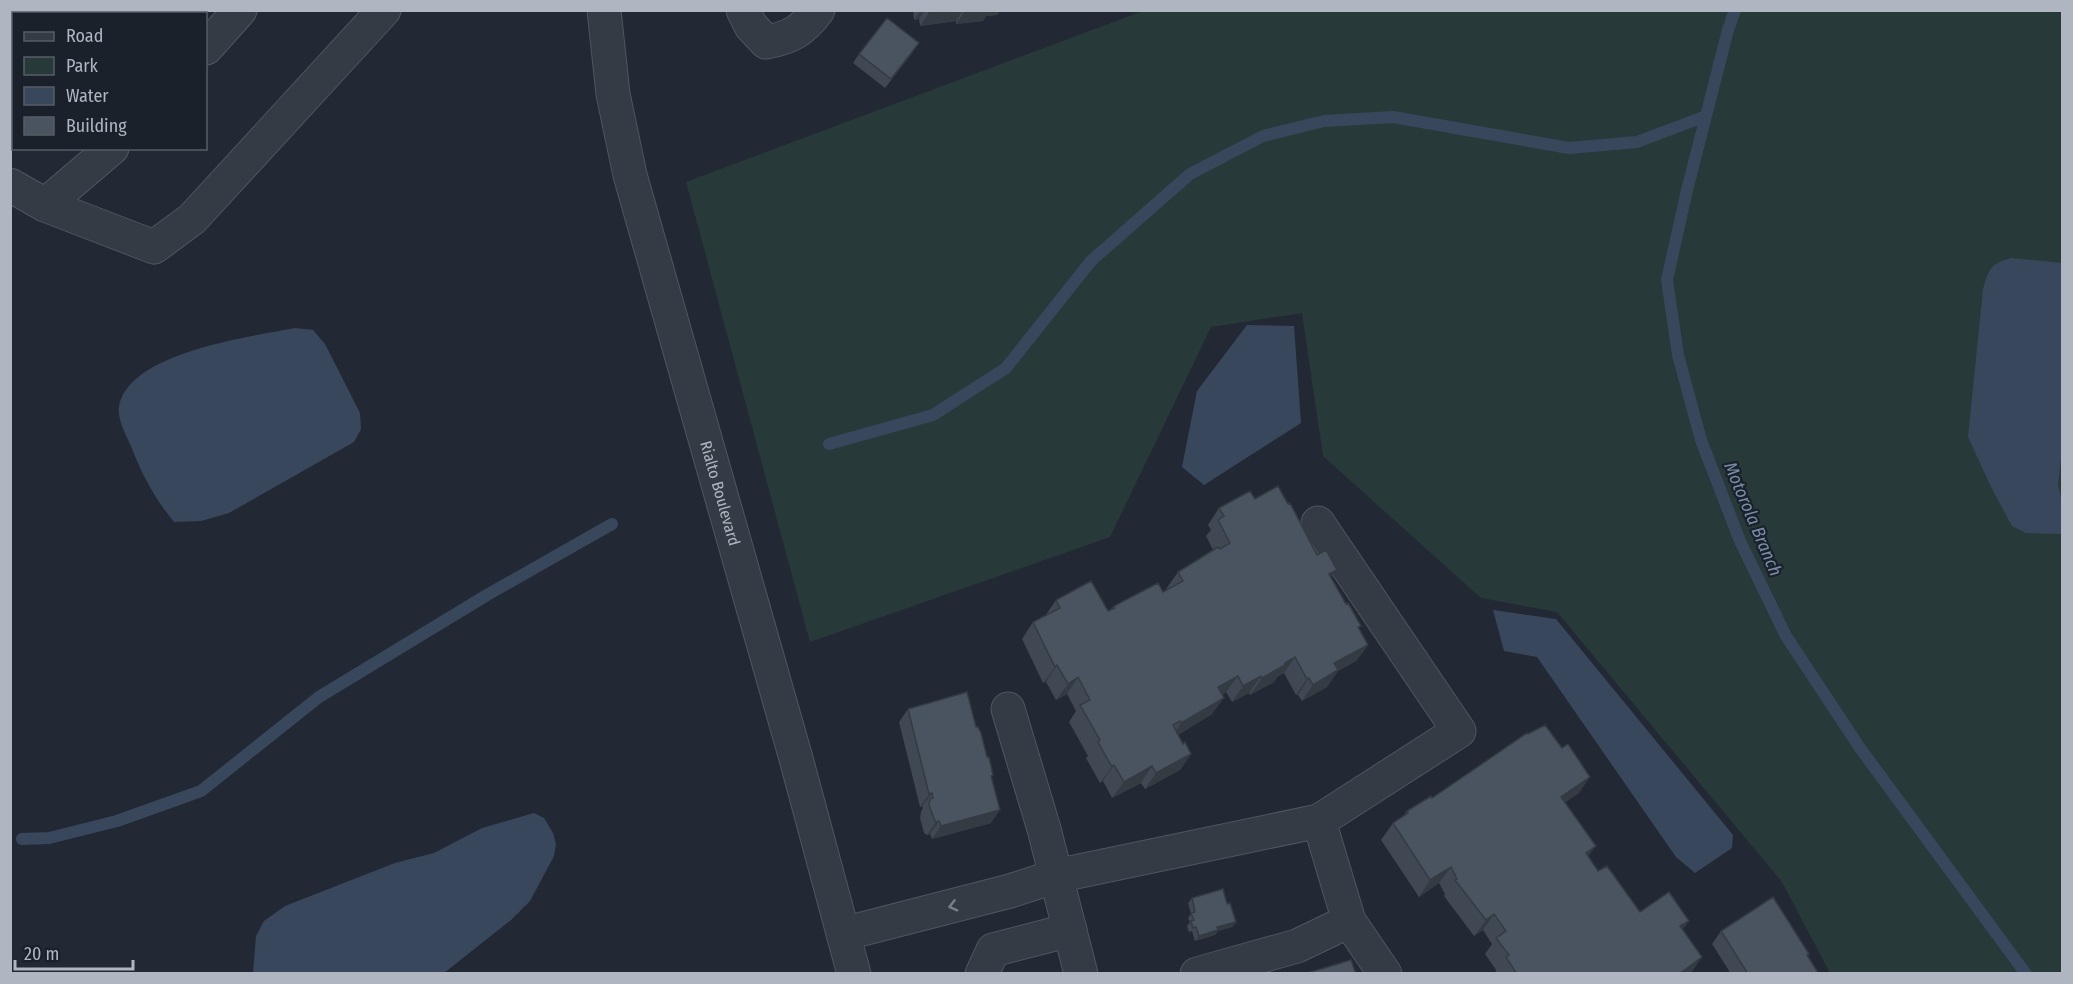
<svg xmlns="http://www.w3.org/2000/svg" width="2073" height="984" viewBox="0 0 2073 984" font-family="'Fira Sans Condensed',sans-serif">
<style>
.green{fill:#28393a}
.water{fill:#39475c}
.lines{fill:none;stroke-linecap:round;stroke-linejoin:round}
.stream{stroke:#39475c;stroke-width:12}
.minor-casing{stroke:#4f5660;stroke-width:35}
.minor{stroke:#353b45;stroke-width:33}
.wall{fill:#404853}
.shaded-wall{fill:#343b43}
.building{fill:#4a5460;stroke:#343b43;stroke-width:1.5}
.oneway{stroke:#787f8a}
.labels{text-anchor:middle;stroke-width:4.5;stroke-linejoin:round;paint-order:stroke}
.street-label{font-size:16px;fill:#afb6c2;stroke:#1a212a}
.water-label{font-size:18px;font-style:italic;fill:#7a8da8;stroke:#1a212a}
</style>
<rect width="100%" height="100%" fill="#222934"/>
<!-- green -->
<path class="green" d="M1143 11H2062V973H1830L1782 882 1557 612 1481 598 1323 456 1302 313 1211 327 1110 537 810 642 686 182Z"/>
<!-- water -->
<path class="water" d="M2012 258 2062 263V450L2058 485 2062 502V534L2026 533 2012 526 1993 491 1968 437 1983 289C1989 269 1990 263 2012 258Z
M1247 325 1294 326 1301 423 1204 485 1182 467 1197 391Z
M295 328 313 330 325 344 360 413 361 429 354 442 229 513 201 521 174 522C156 500 143 477 133 451 128 438 117 421 119 407 128 352 250 337 295 328Z
M1493 610 1556 619 1733 835 1732 848 1695 873 1676 857 1537 657 1504 651Z
M534 813 544 818 553 833 556 844 554 856 530 901 511 920 444 973H253L256 936 264 921 285 906 395 863 434 853 482 828Z"/>
<g class="lines">
<!-- stream -->
<path class="stream" d="M1735 10 1728 30 1687 190 1667 280 1678 355 1701 440 1740 541 1786 636 1860 748 2026 974
M829 444 933 415 1006 368 1091 261 1190 174 1263 136 1324 121 1393 117 1569 148 1637 142 1706 116
M22 839 49 838 117 821 201 791 319 697 487 595 612 524"/>
<defs>
<g id="minor">
<path id="s1" d="M604 10 613 94 630 175 795 755 854 974"/>
<path d="M743 10 751 26 766 42C791 38 803 30 818 10"/>
<path d="M206 48 240 10"/>
<path d="M10 185 45 205 154 247 192 219 384 10"/>
<path d="M45 205 112 148"/>
<path d="M1318 523 1459 731 1319 821 1349 921"/>
<path d="M1008 709 1044 829 1081 974"/>
<path d="M843 934 1010 891 1056 876 1319 821"/>
<path d="M982 974 993 950 1070 930"/>
<path d="M1197 974 1297 946 1349 921 1385 974"/>
</g>
</defs>
<!-- minor casing -->
<use href="#minor" class="minor-casing"/>
<!-- minor -->
<use href="#minor" class="minor"/>
</g>
<!-- wall -->
<path class="wall" d="M913 10H1000L997 15 986 16 983 21 956 24V21L920 26 919 19 914 20Z
M913 52 885 88 853 63 859 54Z
M1255 499 1317 555 1331 578 1368 645 1356 661 1338 671 1327 687 1302 701 1298 695H1296L1284 673 1277 677 1274 682 1250 695 1249 693 1232 702 1226 692 1222 695 1212 714 1178 735 1183 744 1191 754 1180 770 1145 789 1141 783 1112 798 1103 781 1100 783 1086 758 1088 756 1069 722 1076 711 1067 694 1056 700 1046 682 1043 683 1022 639 1033 622 1045 616 1056 600 1108 611 1110 610 1114 606 1163 592 1167 590 1166 589 1178 572 1213 550 1206 536 1211 530 1208 525 1219 508Z
M908 709 976 727 991 778V823L932 839 930 834 927 835 924 833 920 818 921 812 923 808 922 806 920 807 899 722Z
M1579 793 1565 802 1588 856 1598 871 1640 912 1689 921 1682 930 1702 957 1690 974H1495L1496 970 1485 954 1492 944 1483 930 1474 936 1444 896 1445 894 1439 883 1419 897 1381 840 1393 823 1403 816 1407 811 1432 798Z
M1192 898 1227 904 1236 922 1232 927 1218 931 1215 935 1195 941 1192 931 1189 932 1187 926 1190 922 1188 918 1191 914 1188 903Z
M1721 931 1809 954 1808 956 1819 974H1731L1712 944Z"/>
<!-- shaded-wall -->
<path class="shaded-wall" d="M921 10H925L919 19 914 20Z
M946 10H963L956 21 920 26 929 13Z
M969 10H1000L997 15 986 16 983 21 956 24 965 11Z
M1337 570 1325 586 1329 574Z
M1368 645 1356 661 1338 671 1327 687 1302 701 1313 685 1334 663Z
M1295 657 1284 673 1277 677 1274 682 1250 695 1262 678 1285 663Z
M1057 665 1046 682 1043 683 1055 667Z
M1238 676 1226 692 1206 703 1218 687Z
M1261 676 1249 693 1232 702 1243 686Z
M1078 677 1067 694 1056 700 1068 684Z
M1309 678 1298 695H1296L1307 679Z
M1224 698 1212 714 1169 740 1181 723Z
M1191 754 1180 770 1145 789 1156 773Z
M1114 765 1103 781 1100 783 1112 767Z
M1152 766 1141 783 1112 798 1124 782Z
M1590 777 1579 793 1550 813 1561 797Z
M932 793 922 806 920 807 929 794Z
M1000 810 991 823 932 839 941 826Z
M939 821 930 834 927 835 936 822Z
M1596 846 1584 862 1586 853Z
M1451 867 1439 883 1419 897 1430 880Z
M1494 914 1483 930 1474 936 1486 920Z
M1689 921 1677 937 1680 926Z
M1236 922 1232 927 1218 931 1215 935 1195 941 1199 936 1217 927Z
M1702 957 1690 974H1679Z"/>
<!-- building -->
<path class="building" d="M928 10H946L929 13Z
M887 18 919 43 891 79 859 54Z
M1278 486 1288 504 1290 503 1317 555 1326 550 1337 570 1329 574 1346 604 1348 603 1361 626 1358 627 1368 645 1334 663 1338 670 1313 685 1309 678 1307 679 1295 657 1285 663V665L1262 678 1261 676 1243 686 1238 676 1218 687 1224 698 1181 723 1180 721 1173 725 1183 744 1185 742 1191 754 1156 773 1152 766 1124 782 1114 765 1112 767 1098 742 1100 740 1080 705 1090 700 1078 677 1068 684 1057 665 1055 667 1033 622 1060 608 1056 600 1091 581 1108 611 1115 608 1114 606 1158 583 1163 592 1183 581 1178 572 1218 547 1220 549 1230 543 1218 520 1224 516 1219 508 1250 491 1255 499Z
M967 692 976 727H978L981 733 987 757H989L993 775 991 776 1000 810 941 826 939 821 936 822 934 819 929 805 930 799 933 798 932 793 929 794 908 709Z
M1545 725 1562 748 1568 744 1590 777 1561 797 1596 846 1586 853 1598 871 1607 866 1640 912 1669 892 1689 921 1680 926 1702 957 1679 974H1517L1506 957 1509 955 1496 938 1506 931 1494 914 1486 920 1455 880 1457 879 1451 867 1430 880 1393 823 1408 813 1407 811 1431 796 1432 798 1527 733 1528 734Z
M1223 889 1227 904 1230 903 1236 922 1217 927 1218 930 1199 936 1196 927 1193 928 1191 921 1194 920 1191 913 1195 912 1192 898Z
M1773 897 1809 954 1807 955 1819 974H1748L1721 931Z
M1351 960 1356 974H1304Z"/>
<!-- one-way arrows -->
<defs><path id="oneway-chevron" d="M-2-3.5L2.5 0L-2 3.5" fill="none" stroke-width="1.6" stroke-linecap="round" stroke-linejoin="round" transform="scale(1.5)"/></defs>
<use class="oneway" href="#oneway-chevron" transform="translate(953 906) rotate(166)"/>
<g class="labels">
<!-- street labels -->
<g class="street-label">
<text dy="6" stroke="none"><textPath href="#s1" startOffset="498">Rialto Boulevard</textPath></text>
</g>
<!-- water labels -->
<g class="water-label">
<text transform="translate(1753 519) rotate(67)" y="6">Motorola Branch</text>
</g>
</g>
<!-- border -->
<rect width="2073" height="984" fill="none" stroke="#afb6c2" stroke-width="24"/>
<!-- legend -->
<rect x="12" y="12" width="195" height="138" fill="#1a212a" stroke="#565d67" stroke-width="1.5"/>
<rect x="24" y="32" width="30" height="9" fill="#353b45" stroke="#565d67" stroke-width="1.5"/>
<text x="66" y="42" font-size="18" fill="#afb6c2">Road</text>
<rect x="24" y="57" width="30" height="18" fill="#28393a" stroke="#565d67" stroke-width="1.5"/>
<text x="66" y="72" font-size="18" fill="#afb6c2">Park</text>
<rect x="24" y="87" width="30" height="18" fill="#39475c" stroke="#565d67" stroke-width="1.5"/>
<text x="66" y="102" font-size="18" fill="#afb6c2">Water</text>
<rect x="24" y="117" width="30" height="18" fill="#4a5460" stroke="#565d67" stroke-width="1.5"/>
<text x="66" y="132" font-size="18" fill="#afb6c2">Building</text>
<!-- scale -->
<path d="M15 960v9h118v-9" fill="none" stroke="#afb6c2" stroke-width="3"/>
<text x="24" y="960" font-size="18" fill="#afb6c2" stroke="#1a212a" stroke-width="4.5" paint-order="stroke">20 m</text>
</svg>
